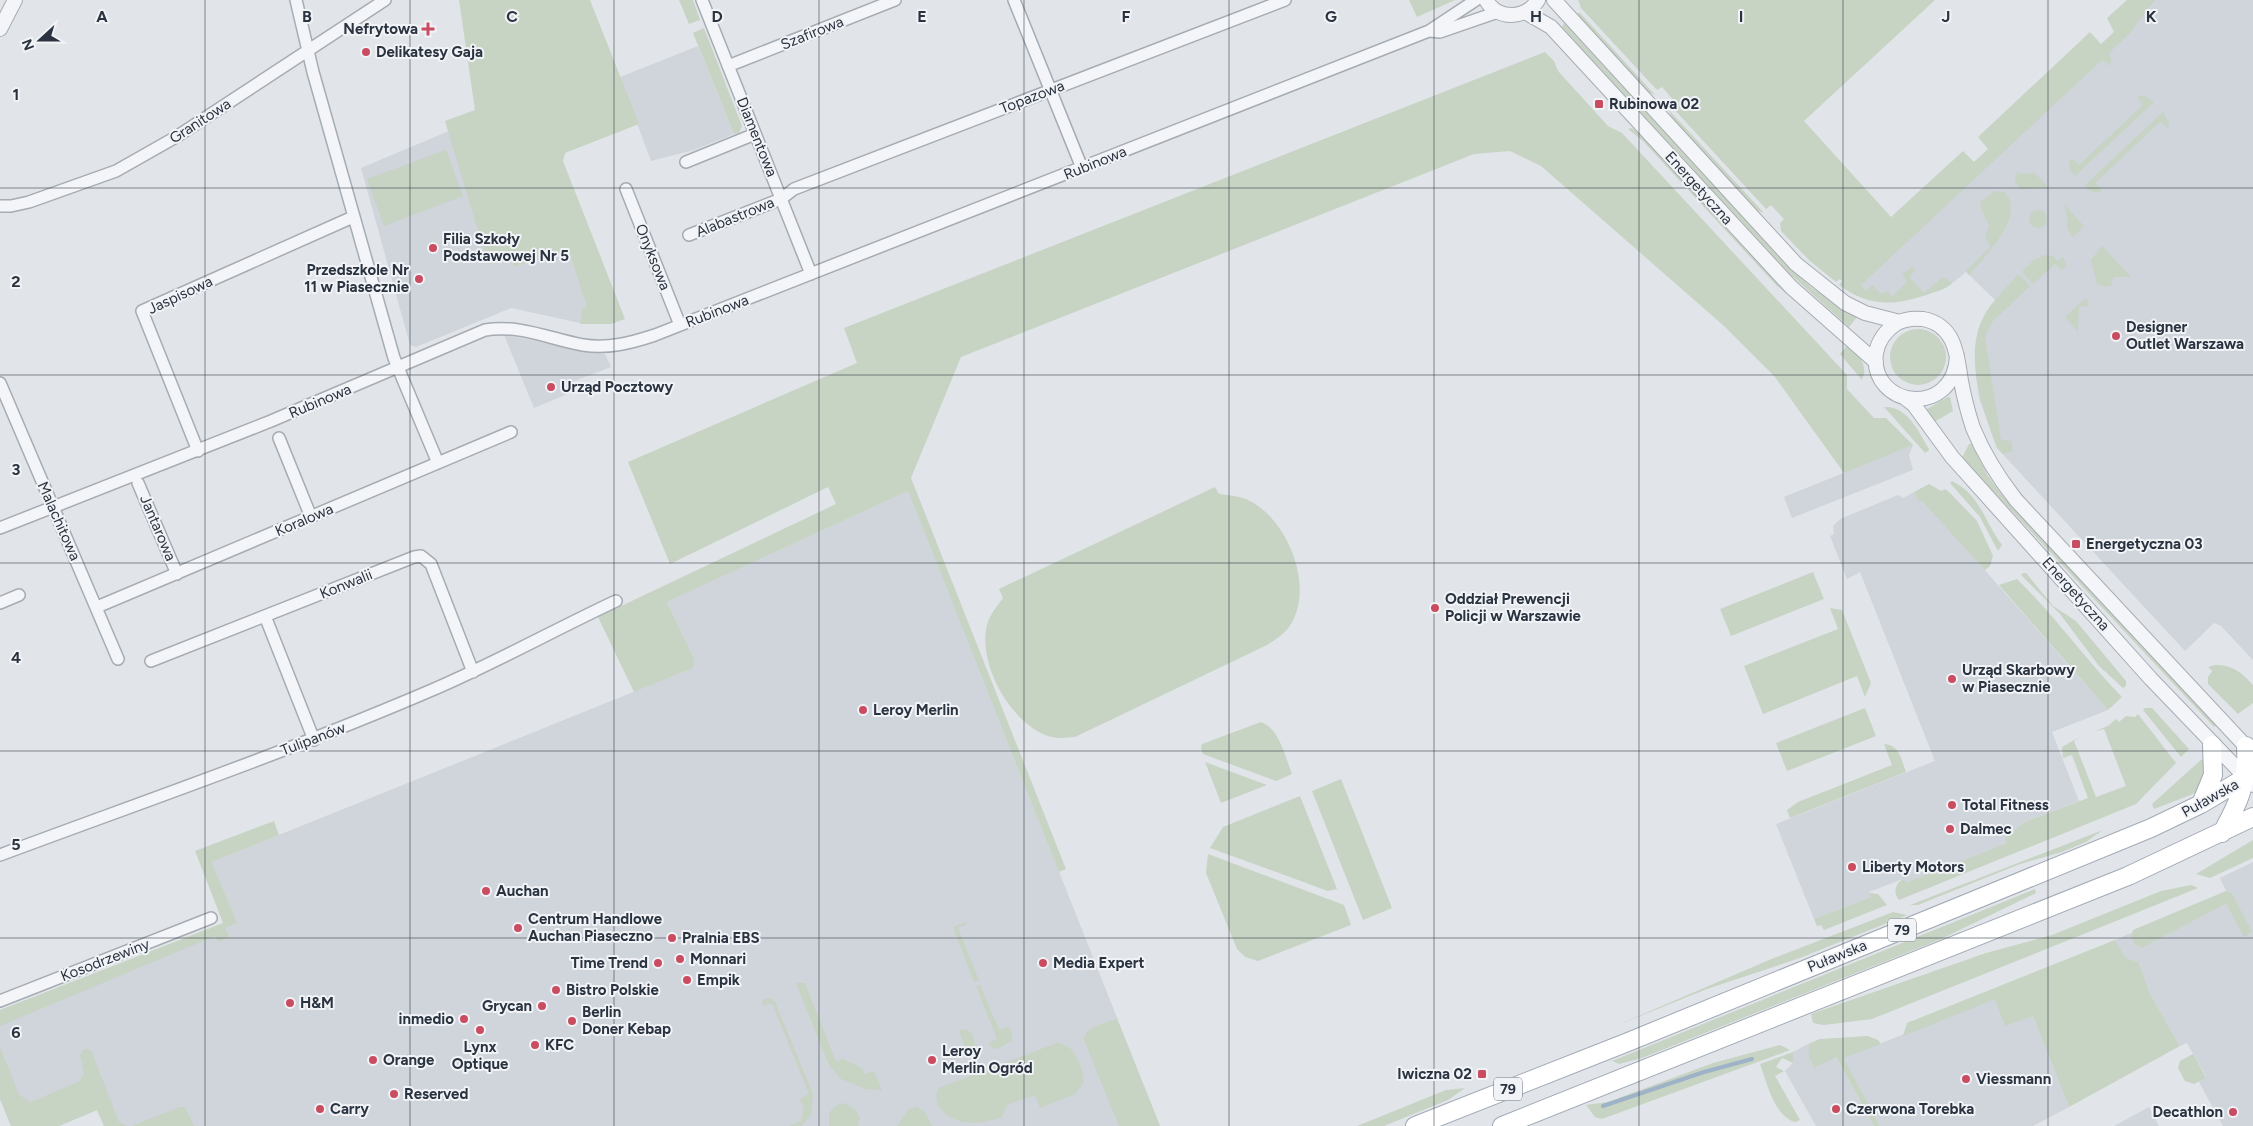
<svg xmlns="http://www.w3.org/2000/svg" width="2253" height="1126" viewBox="0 0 2253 1126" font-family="Figtree,sans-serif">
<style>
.built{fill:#d0d4db}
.green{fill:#c7d3c3}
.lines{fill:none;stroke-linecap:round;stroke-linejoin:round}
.stream{stroke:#9eb3c8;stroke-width:4}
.minor-casing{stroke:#a6acb3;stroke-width:14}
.tertiary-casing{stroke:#a6acb3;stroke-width:16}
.primary-casing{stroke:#a1a9b5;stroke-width:20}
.minor{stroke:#f4f5f8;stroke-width:11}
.tertiary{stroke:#f4f5f8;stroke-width:14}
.primary{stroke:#fff;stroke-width:18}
.grid{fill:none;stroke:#2a3340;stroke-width:1;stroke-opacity:0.55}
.poi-dot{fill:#c94c60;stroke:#f1f3f7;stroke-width:2}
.labels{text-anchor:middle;stroke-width:4;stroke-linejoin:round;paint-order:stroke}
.shield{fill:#f1f3f7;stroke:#666d77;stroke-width:1}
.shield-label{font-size:14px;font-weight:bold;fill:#2a3340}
.poi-label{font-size:15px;font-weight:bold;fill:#2a3340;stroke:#f1f3f7;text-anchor:start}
.street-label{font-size:15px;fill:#2a3340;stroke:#f1f3f7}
.grid-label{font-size:16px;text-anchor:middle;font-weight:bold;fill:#2a3340;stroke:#f1f3f7;stroke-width:4;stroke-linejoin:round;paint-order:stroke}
</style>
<rect width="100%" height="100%" fill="#e1e5e9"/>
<!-- built -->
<path class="built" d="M2149 0H2253V660L2221 626 2214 623 2185 651 1997 448 1979 398 1976 376V347L1980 325 1986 313 1996 301 1966 272 1949 286 1924 296 1889 300 1850 290 1902 229Z
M698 46 734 134 694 150 651 161 620 77Z
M449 131 488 263 507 259 512 260 515 267 570 251 587 307 582 308 580 323 511 308 416 347 410 345 361 168Z
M504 335 605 354 611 367 574 381 577 390 534 408Z
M1913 445 1909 455 1913 470 1792 518 1784 497Z
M908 491 1160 1126H104L97 1110 59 1126H11L0 1099V1010L237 923 212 862 693 668 695 661 667 602Z
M1914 492 1918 501H1922L1946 526 2108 710 2052 732 2079 801 2025 822 2006 838 2007 843 1905 884 1903 879 1869 892 1871 897 1814 919 1776 824 1935 761 1860 572 1847 579 1830 536 1834 534 1833 526 1840 519 1898 495 1903 498Z
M2253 862V1126H2223L2199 1082 2206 1077 2187 1043 2180 1046 2150 994 2139 962 2126 958 2115 940 2131 933 2135 945 2142 948 2226 904 2244 936 2252 933 2232 893 2226 891 2220 878Z
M1995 998 2033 1016 2069 1107 2033 1126H1880L1844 1058Z
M1810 1043 1811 1063 1816 1068 1835 1056 1874 1126H1816L1785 1071 1793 1063V1052Z
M2149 1107 2159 1126H2114Z"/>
<!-- green -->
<path class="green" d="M459 0H590L639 124 565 153 563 161 625 319 611 324H580L582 308 587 307 569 251 514 267 512 260 507 259 488 264 445 121 475 110Z
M679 0H693L700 20 689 24Z
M1409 0H1455L1417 17Z
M1578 0H1935L1804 121 1891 217 1963 151 1974 162 1988 149 1978 137 2090 32 2101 44 2114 32 2107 18 2127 0H2156L2148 8 2130 33 2109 53 2111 59 2110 66 2102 60 1861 285 1866 291 1872 285 1881 294 1888 291 1892 297 1907 282 1902 274 1912 267 1916 270 1909 277 1924 293 1943 277 1952 283C1947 289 1938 291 1931 293 1896 306 1870 308 1839 285L1842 281 1840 279 1836 282 1810 261 1781 231 1780 223 1784 219 1771 205 1766 209 1672 107 1676 103 1662 87 1657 90 1581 8Z
M1576 13H1580L1655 95 1648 92Z
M1564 23 1783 261 1812 288 1857 317 1849 327 1790 274 1562 27Z
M704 28 742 126 739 133 734 134 693 33Z
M1545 52 1554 61 1558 71 1608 126 1622 133 1847 375V389L1874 418H1886L1913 445 1844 473 1775 377 1724 326 1541 166 1510 151 1474 154 961 357 911 478 1066 869 1059 872 908 491 667 602 695 661 693 668 634 692 598 617 836 504 828 487 670 564 628 462 857 363 844 328Z
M2143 95 2154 102 2075 176 2069 168 2070 160 2073 159 2079 165 2143 105 2137 97Z
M1667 108 1764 213 1756 210 1673 119Z
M2163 112 2169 123 2168 128 2160 122 2095 183 2101 189 2100 192C2093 193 2089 191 2084 186Z
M1632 128 1646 139 1732 235 1799 302 1777 286 1643 141 1628 129Z
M446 150 463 196 384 226 367 179Z
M2017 172 2022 174 2035 173 2051 191 2046 188 2020 189 2015 181Z
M1995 191 2004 192C2028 215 1983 258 1969 275L1966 271 1991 246 1985 238 1989 225 1982 211 1980 202Z
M2064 204 2084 226 2073 237 2067 228 2068 220Z
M2029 219a9 9 0 1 1 18 0a9 9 0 1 1-18 0Z
M2102 246 2131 277H2113L2112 285 2107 287 2097 284 2091 260Z
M2045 255 2053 256 2058 261 2063 257 2066 265 2062 270 2055 264 2033 284 2023 273V270L2034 260Z
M2017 275 2020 276 2030 286 1992 322 1985 337 2001 440 2011 441 2013 451 2003 454 1997 448C1983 409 1962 354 1985 314 1993 300 2007 288 2017 275Z
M2085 299 2088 300 2089 306 2079 307 2078 332 2065 317Z
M1890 357a28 28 0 1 1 56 0a28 28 0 1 1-56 0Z
M1847 345C1858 354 1869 364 1862 380L1840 354Z
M1948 397H1950L1953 411 1934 422 1927 409Z
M1884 407C1907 405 1919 432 1929 449L1928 451 1925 453Z
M1969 444H1972L1988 476 2003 496 2217 725 2214 727 1962 458Z
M1952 481C1980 494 1985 523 2002 545L1998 551 1980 517 1950 483Z
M1929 484 1941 491 1945 489 1949 492 1977 521 1993 556 1990 566 1985 570 1922 501H1918L1914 492Z
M1215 487 1219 494C1228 495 1237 496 1246 499 1285 516 1312 579 1294 618 1289 631 1278 638 1267 645L1075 737C1068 737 1060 739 1052 737 1012 727 977 664 987 625 990 614 997 606 1003 598L999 589Z
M1813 572 1824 599 1731 636 1720 609Z
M2023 573H2026L2053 606 2076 621 2126 681V686L2123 688 2099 666 2060 614 2021 575Z
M2017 579C2055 616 2085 659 2122 697L2108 710 1999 585Z
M1830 608 1842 610 1871 683 1865 697 1857 676 1763 714 1744 666 1838 629Z
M2215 665C2233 665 2241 672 2253 685V703L2238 714 2208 684V677L2212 671 2208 667Z
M1865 708 1876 736 1787 771 1776 743Z
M2145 708H2152L2189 749 2181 757 2143 710Z
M2138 714 2176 763 2136 804 1899 900C1893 893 1895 884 1903 879L1906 883 2007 843 2005 838 2025 822 2088 798 2072 755 2063 758 2062 747 2081 736 2074 741 2096 797 2126 786 2104 729 2095 731 2108 726 2116 719 2119 722 2126 716 2135 717Z
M1261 722C1280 729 1285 757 1292 774L1276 781 1203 754 1201 748 1202 744Z
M1884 744C1900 745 1901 759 1906 772L1790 818 1787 810 1798 802 1892 765Z
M2202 759 2206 765 2202 787 2193 794 2154 809 2152 804Z
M1205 762 1267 785 1221 803Z
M1341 779 1392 908 1363 920 1312 791Z
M1300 796 1337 889 1328 891 1210 848 1223 827Z
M274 821 279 835 212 862 237 923 225 928 229 937 218 942 215 936 0 1026V1010L223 923 195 851Z
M2103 830 2086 842 2062 852 2020 864 1918 905H1910Z
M2253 840V858L2210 878 2196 874Z
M1208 854 1344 905 1351 925 1258 961 1245 957 1237 949 1206 873Z
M2191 885 2198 888 1872 1019 1824 1025 1813 1023 1811 1014 1986 953 2052 935 2161 891Z
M2035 889 2036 893 1939 940 1642 1058 1619 1064 1612 1061Z
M2226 891 2232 893 2252 932 2244 937 2226 904 2142 948 2135 945 2131 936 2133 930Z
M1869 893 1878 894 1887 905 1824 930 1821 925 1817 926 1814 919 1871 897Z
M1893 912 1907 915 1800 958 1707 989 1613 1027 1769 960Z
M966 922 967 924 958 928 979 980 974 982 953 927Z
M2115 940 2126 958 2139 962 2150 994 2180 1046 2069 1107 2033 1016 2005 1026 1995 999 1903 1036 1907 1023Z
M796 983H805L836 1062 843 1059 862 1068 865 1074 874 1071 882 1090 866 1089 841 1079 829 1065Z
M980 985 999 1030 1008 1027 1012 1032V1040L998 1049 993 1048 988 1043 997 1039 976 986Z
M770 998 775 1002 813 1094 811 1115 801 1126H789L801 1121 804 1109 800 1099 809 1094 772 1003 763 1006 762 1000Z
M1117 1019 1160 1126H1119L1084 1040C1084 1026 1106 1023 1117 1019Z
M966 1029C977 1035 977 1051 969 1059L959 1031Z
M1868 1036 1878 1040 1881 1044 1844 1058 1880 1126H1874L1836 1057 1815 1068C1810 1064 1807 1050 1810 1043L1820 1039Z
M1057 1043C1076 1045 1082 1066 1084 1082L1075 1094 1040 1108 1035 1095 1007 1105 1002 1117C977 1126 954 1126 939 1107 936 1100 935 1095 939 1088Z
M1780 1045 1790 1050 1602 1119 1595 1117 1586 1105 1608 1102 1713 1063Z
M0 1047 19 1095 31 1102 80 1081 84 1073 80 1055 84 1049 91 1050 119 1122 127 1126H104L97 1110 59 1126H11L0 1099Z
M1793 1052V1063L1782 1058 1776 1067 1784 1071 1775 1076 1800 1120 1795 1122C1774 1116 1767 1083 1760 1064Z
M2193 1054 2206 1078 2194 1084 2185 1081 2178 1068 2180 1061Z
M1465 1088 1448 1100 1384 1126H1357L1446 1090Z
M844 1103 856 1110 860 1118 858 1126H829V1113L835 1106Z
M180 1107H185L194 1126H132Z
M917 1107 925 1112 932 1126H897L909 1109Z"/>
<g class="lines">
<!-- stream -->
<path class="stream" d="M1603 1106 1704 1072 1752 1059"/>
<defs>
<path id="minor" d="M296 0 313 72 394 358 438 463
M702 0 811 274
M1014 0 1082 168
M1429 31 1440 32 1498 12
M728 66 895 0
M686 162 755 134
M626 189 680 325
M0 206H11L29 202 116 171 176 137 385 0
M689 235 781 199 794 189 1285 0
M0 383 118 659
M279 438 311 517
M198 451 142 311 353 217
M138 483 177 574
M0 528 271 421 485 330C519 324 550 339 583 345 608 349 631 343 655 335L1429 31 1476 0
M0 603 19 595
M97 607 511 432
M265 616 314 740
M151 661 414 557 421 556 431 564 473 672
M0 855C145 801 290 751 432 690 495 663 554 630 616 601
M0 1001 211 918"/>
<path id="tertiary" d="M1486 0C1498 21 1526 19 1538 0
M1554 0 1796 264 1845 303 1865 313 1900 322
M1525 12 1551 27 1791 287 1876 362
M0 29 15 0
M1957 356C1954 419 1869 408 1876 353 1878 341 1886 330 1897 323 1905 319 1914 318 1923 319 1955 325 1957 354 1961 381 1964 397 1968 413 1973 428 1984 455 1998 477 2016 500L2252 753
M1905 398 1914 405 1952 457 2151 679 2253 785"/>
<path id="primary" d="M2201 804 2213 775 2212 745
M2222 833C2239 802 2248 783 2246 746
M1415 1126 1628 1042 2151 828 2201 804 2253 773
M1502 1126 2128 876 2253 817"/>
</defs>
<!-- minor casing -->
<use href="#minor" class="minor-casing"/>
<!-- tertiary casing -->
<use href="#tertiary" class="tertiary-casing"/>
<!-- primary casing -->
<use href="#primary" class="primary-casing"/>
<!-- minor -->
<use href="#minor" class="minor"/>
<!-- tertiary -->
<use href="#tertiary" class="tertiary"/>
<!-- primary -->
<use href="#primary" class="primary"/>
</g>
<!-- grid -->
<path class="grid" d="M205 0V1126M410 0V1126M614 0V1126M819 0V1126M1024 0V1126M1229 0V1126M1434 0V1126M1639 0V1126M1843 0V1126M2048 0V1126M0 188H2253M0 375H2253M0 563H2253M0 751H2253M0 938H2253"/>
<!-- markers -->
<g class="poi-dot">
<path d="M425.5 21.5h5v5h5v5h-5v5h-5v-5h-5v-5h5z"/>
<circle cx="366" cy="52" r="5"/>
<rect x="1594" y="99" width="10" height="10" rx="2.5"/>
<circle cx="433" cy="248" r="5"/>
<circle cx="419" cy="279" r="5"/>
<circle cx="2116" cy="336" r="5"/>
<circle cx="551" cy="387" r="5"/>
<rect x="2071" y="539" width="10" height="10" rx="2.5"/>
<circle cx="1435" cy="608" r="5"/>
<circle cx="1952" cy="679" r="5"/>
<circle cx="863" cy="710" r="5"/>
<circle cx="1952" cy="805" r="5"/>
<circle cx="1950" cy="829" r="5"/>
<circle cx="1852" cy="867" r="5"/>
<circle cx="486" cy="891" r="5"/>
<circle cx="518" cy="928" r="5"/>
<circle cx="672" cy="938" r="5"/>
<circle cx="680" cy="959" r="5"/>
<circle cx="658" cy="963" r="5"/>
<circle cx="1043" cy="963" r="5"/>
<circle cx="687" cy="980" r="5"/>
<circle cx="556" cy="990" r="5"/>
<circle cx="290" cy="1003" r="5"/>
<circle cx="542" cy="1006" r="5"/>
<circle cx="464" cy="1019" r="5"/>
<circle cx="572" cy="1021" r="5"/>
<circle cx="480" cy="1030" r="5"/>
<circle cx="535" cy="1045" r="5"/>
<circle cx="373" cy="1060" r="5"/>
<circle cx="932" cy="1060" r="5"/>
<rect x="1477" y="1069" width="10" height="10" rx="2.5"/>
<circle cx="1966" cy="1079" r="5"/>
<circle cx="394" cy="1094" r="5"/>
<circle cx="320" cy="1109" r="5"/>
<circle cx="1836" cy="1109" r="5"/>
<circle cx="2233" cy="1112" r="5"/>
</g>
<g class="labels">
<!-- shield labels -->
<g class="shield">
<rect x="1888" y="918.5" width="28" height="23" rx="4"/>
<rect x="1494" y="1077.5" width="28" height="23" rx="4"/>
</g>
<g class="shield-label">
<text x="1902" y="935">79</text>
<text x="1508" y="1094">79</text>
</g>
<!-- poi labels -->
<g class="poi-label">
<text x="418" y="34" text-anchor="end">Nefrytowa</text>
<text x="376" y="57">Delikatesy Gaja</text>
<text x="1609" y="109">Rubinowa 02</text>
<text x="443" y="244">Filia Szkoły<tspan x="443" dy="17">Podstawowej Nr 5</tspan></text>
<text x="409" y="275" text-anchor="end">Przedszkole Nr<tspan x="409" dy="17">11 w Piasecznie</tspan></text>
<text x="2126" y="332">Designer<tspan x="2126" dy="17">Outlet Warszawa</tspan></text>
<text x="561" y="392">Urząd Pocztowy</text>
<text x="2086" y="549">Energetyczna 03</text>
<text x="1445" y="604">Oddział Prewencji<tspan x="1445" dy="17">Policji w Warszawie</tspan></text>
<text x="1962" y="675">Urząd Skarbowy<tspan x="1962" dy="17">w Piasecznie</tspan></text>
<text x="873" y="715">Leroy Merlin</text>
<text x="1962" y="810">Total Fitness</text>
<text x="1960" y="834">Dalmec</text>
<text x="1862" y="872">Liberty Motors</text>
<text x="496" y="896">Auchan</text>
<text x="528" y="924">Centrum Handlowe<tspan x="528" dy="17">Auchan Piaseczno</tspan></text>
<text x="682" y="943">Pralnia EBS</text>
<text x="690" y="964">Monnari</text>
<text x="648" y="968" text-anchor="end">Time Trend</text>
<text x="1053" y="968">Media Expert</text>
<text x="697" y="985">Empik</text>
<text x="566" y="995">Bistro Polskie</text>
<text x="300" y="1008">H&amp;M</text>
<text x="532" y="1011" text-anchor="end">Grycan</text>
<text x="582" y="1017">Berlin<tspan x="582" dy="17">Doner Kebap</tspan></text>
<text x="454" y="1024" text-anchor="end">inmedio</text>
<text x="545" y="1050">KFC</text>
<text x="480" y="1052" text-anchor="middle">Lynx<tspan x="480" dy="17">Optique</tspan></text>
<text x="942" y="1056">Leroy<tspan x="942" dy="17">Merlin Ogród</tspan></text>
<text x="383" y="1065">Orange</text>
<text x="1472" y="1079" text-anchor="end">Iwiczna 02</text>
<text x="1976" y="1084">Viessmann</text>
<text x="404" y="1099">Reserved</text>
<text x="330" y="1114">Carry</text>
<text x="1846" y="1114">Czerwona Torebka</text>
<text x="2223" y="1117" text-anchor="end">Decathlon</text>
</g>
<!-- street labels -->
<g class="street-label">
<text transform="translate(812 33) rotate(-22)" y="5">Szafirowa</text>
<text transform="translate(1032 97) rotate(-21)" y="5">Topazowa</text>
<text transform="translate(200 121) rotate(-33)" y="5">Granitowa</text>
<text transform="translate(757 137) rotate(68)" y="5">Diamentowa</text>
<text transform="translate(1095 163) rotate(-22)" y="5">Rubinowa</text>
<text transform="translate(1699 188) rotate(48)" y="5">Energetyczna</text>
<text transform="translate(735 217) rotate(-22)" y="5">Alabastrowa</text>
<text transform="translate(653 257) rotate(68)" y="5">Onyksowa</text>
<text transform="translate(180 295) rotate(-25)" y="5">Jaspisowa</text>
<text transform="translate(717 311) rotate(-21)" y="5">Rubinowa</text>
<text transform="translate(320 401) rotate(-23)" y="5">Rubinowa</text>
<text transform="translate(304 520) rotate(-23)" y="5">Koralowa</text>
<text transform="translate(59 521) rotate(66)" y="5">Malachitowa</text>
<text transform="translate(158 528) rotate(67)" y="5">Jantarowa</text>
<text transform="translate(346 584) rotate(-22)" y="5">Konwalii</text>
<text transform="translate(2076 594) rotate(48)" y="5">Energetyczna</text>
<text transform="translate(313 739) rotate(-21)" y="5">Tulipanów</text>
<text transform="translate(2210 798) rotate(-29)" y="5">Puławska</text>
<text transform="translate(1837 956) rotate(-22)" y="5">Puławska</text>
<text transform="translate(105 960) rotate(-21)" y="5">Kosodrzewiny</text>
</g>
</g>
<g class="grid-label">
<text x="102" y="22">A</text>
<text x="307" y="22">B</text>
<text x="512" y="22">C</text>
<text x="717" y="22">D</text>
<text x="922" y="22">E</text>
<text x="1126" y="22">F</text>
<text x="1331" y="22">G</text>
<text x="1536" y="22">H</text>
<text x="1741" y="22">I</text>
<text x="1946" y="22">J</text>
<text x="2151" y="22">K</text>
<text x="16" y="100">1</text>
<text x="16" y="287">2</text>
<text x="16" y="475">3</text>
<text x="16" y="663">4</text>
<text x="16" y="850">5</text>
<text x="16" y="1038">6</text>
</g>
<!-- north arrow -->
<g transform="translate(40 40) rotate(249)" stroke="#f1f3f7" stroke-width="4" paint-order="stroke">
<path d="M0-4L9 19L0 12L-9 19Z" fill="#2a3340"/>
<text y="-8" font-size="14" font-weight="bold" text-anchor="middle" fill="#2a3340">N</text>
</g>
</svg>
